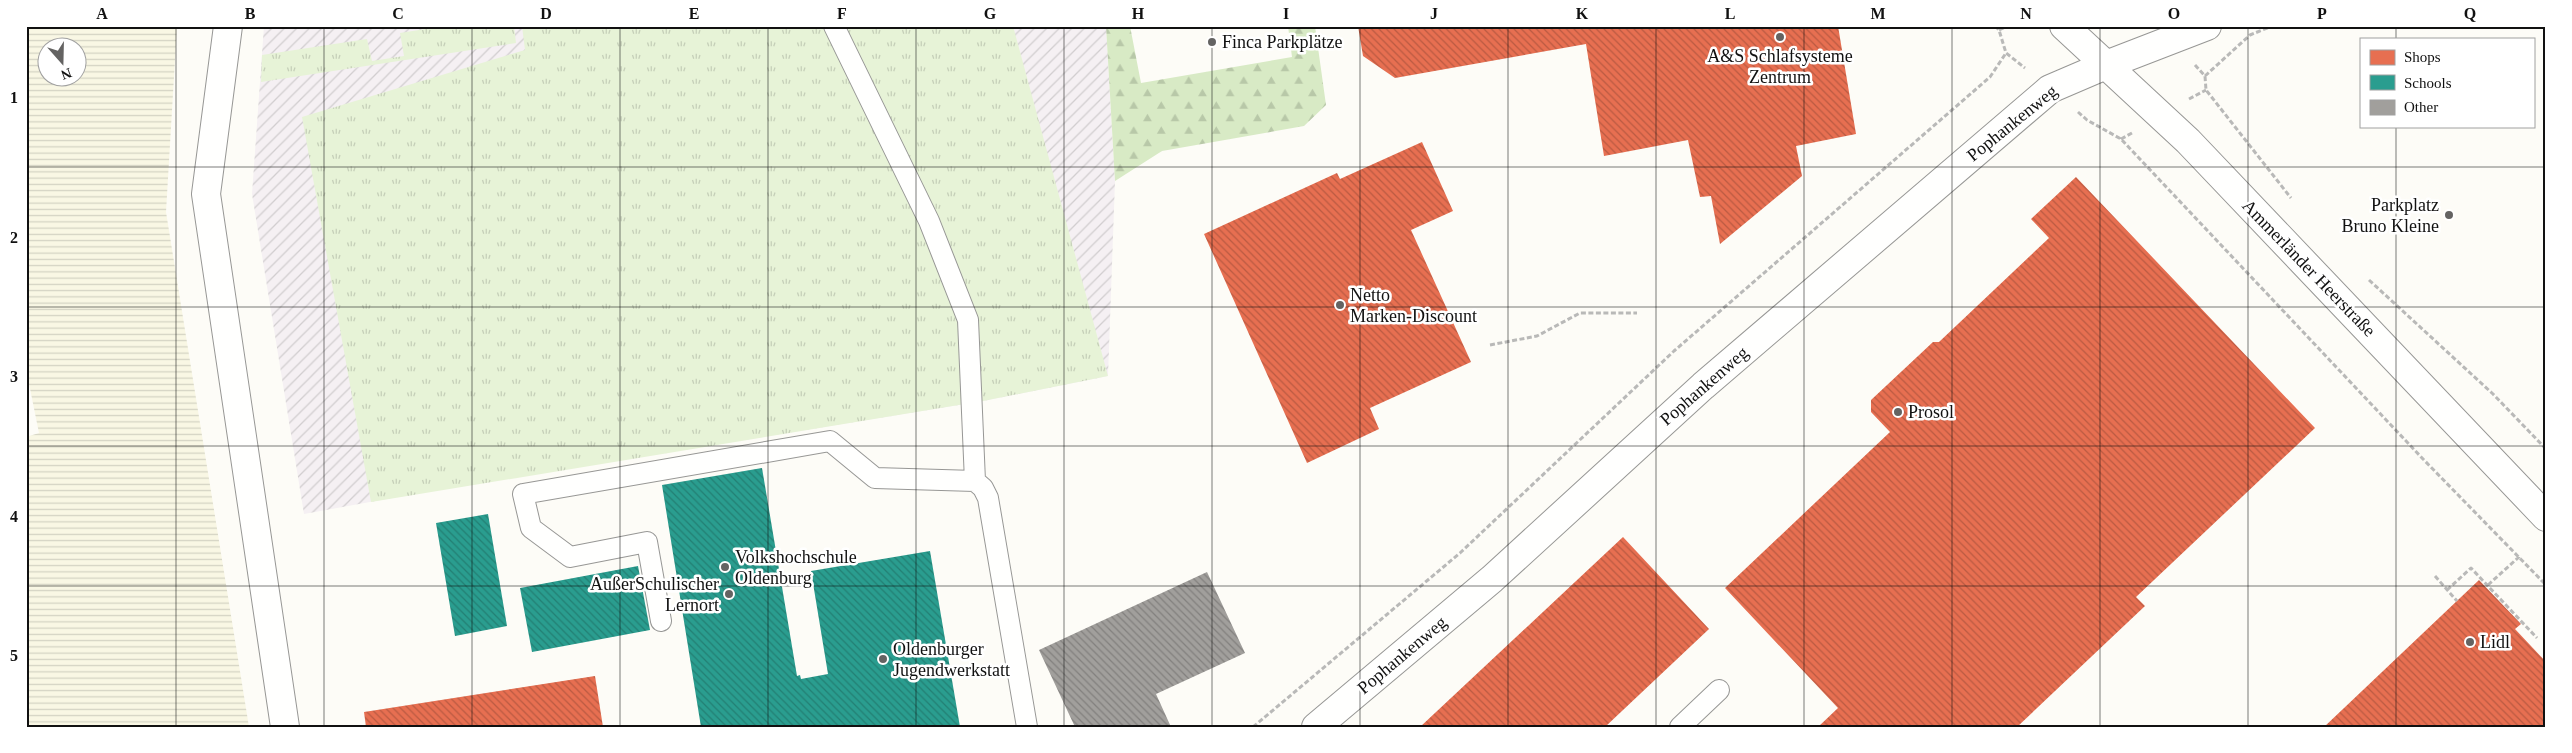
<svg xmlns="http://www.w3.org/2000/svg" width="2572" height="753" viewBox="0 0 2572 753" font-family="Georgia,serif">
<style>
.industrial{fill:url(#industrial-furrows)}
.farmland{fill:url(#farmland-rules);fill-rule:evenodd}
.grass{fill:url(#grass-tufts)}
.forest{fill:url(#forest-firs)}
.shops{fill:url(#shops-back-hatch)}
.schools{fill:url(#schools-back-hatch)}
.building{fill:url(#building-back-hatch)}
.lines{fill:none;stroke-linecap:round;stroke-linejoin:round}
.service-casing{stroke:#979795;stroke-width:22}
.minor-casing{stroke:#979795;stroke-width:30}
.tertiary-casing{stroke:#979795;stroke-width:30}
.path{stroke:#b9b9b8;stroke-width:3;stroke-dasharray:5 2.5;stroke-linecap:butt}
.service{stroke:#fffffe;stroke-width:20}
.minor{stroke:#fffffe;stroke-width:28}
.tertiary{stroke:#fffffe;stroke-width:28}
.grid{fill:none;stroke:#111;stroke-width:1;stroke-opacity:0.55}
.poi-dot{fill:#646362;stroke:#fff;stroke-width:2}
.labels{text-anchor:middle;stroke-width:5;stroke-linejoin:round;paint-order:stroke}
.poi-label{font-size:18px;fill:#111;stroke:#fff;text-anchor:start}
.street-label{font-size:18px;fill:#111;stroke:#fff}
.neatline{fill:none;stroke:#111;stroke-width:2}
.grid-label{font-size:16px;text-anchor:middle;font-weight:bold;fill:#111}
</style>
<defs>
<pattern id="industrial-furrows" width="10" height="10" patternUnits="userSpaceOnUse" patternTransform="scale(1.25)"><rect width="10" height="10" fill="#f5f0f3"/><path d="M-1 1l2-2M0 10L10 0M9 11l2-2" fill="none" stroke="#d1cdcf"/></pattern>
<pattern id="farmland-rules" width="6" height="5" patternUnits="userSpaceOnUse" patternTransform="scale(1.25)"><rect width="6" height="5" fill="#f9f7e4"/><path d="M0 2.5h6" fill="none" stroke="#d4d3c3"/></pattern>
<pattern id="grass-tufts" width="24" height="20" patternUnits="userSpaceOnUse" patternTransform="scale(1.25)"><rect width="24" height="20" fill="#e7f3d7"/><path d="M3 7l-1-3M5 7V3M7 7l1-3M15 17l-1-3M17 17v-4M19 17l1-3" fill="none" stroke="#c5cfb8"/></pattern>
<pattern id="forest-firs" width="22" height="20" patternUnits="userSpaceOnUse" patternTransform="scale(1.25)"><rect width="22" height="20" fill="#d8eac5"/><path d="M5 1l3.5 6h-7zM16 11l3.5 6h-7z" fill="#b8c8a8"/></pattern>
<pattern id="shops-back-hatch" width="6" height="6" patternUnits="userSpaceOnUse" patternTransform="scale(1.25)"><rect width="6" height="6" fill="#e76f51"/><path d="M-1 5l2 2M0 0l6 6M5-1l2 2" fill="none" stroke="#ba5a42"/></pattern>
<pattern id="schools-back-hatch" width="6" height="6" patternUnits="userSpaceOnUse" patternTransform="scale(1.25)"><rect width="6" height="6" fill="#2a9d8f"/><path d="M-1 5l2 2M0 0l6 6M5-1l2 2" fill="none" stroke="#237f73"/></pattern>
<pattern id="building-back-hatch" width="6" height="6" patternUnits="userSpaceOnUse" patternTransform="scale(1.25)"><rect width="6" height="6" fill="#a19f9c"/><path d="M-1 5l2 2M0 0l6 6M5-1l2 2" fill="none" stroke="#82807e"/></pattern>
</defs>
<rect width="100%" height="100%" fill="#fdfcf7"/>
<!-- industrial -->
<path class="industrial" d="M264 26H1106L1115 181 1108 376 983 401 425 492 304 514 252 194Z"/>
<!-- farmland -->
<path class="farmland" d="M26 26H177L166 212 249 727H26V437L39 433 26 369ZM48 48H78V78H48Z"/>
<!-- grass -->
<path class="grass" d="M444 26H514L516 43 261 82 262 55 367 39 372 61 404 56 400 33Z
M522 26H1013L1108 376 983 401 371 502 302 117 525 50Z"/>
<!-- forest -->
<path class="forest" d="M1106 26H1130L1141 83 1292 57 1288 26H1315L1326 105 1304 126 1162 151 1115 181Z"/>
<!-- shops -->
<path class="shops" d="M1358 26H1838L1856 134 1796 146 1802 176 1720 244 1711 196 1700 197 1688 140 1604 156 1586 44 1395 78 1363 56Z
M1422 142 1453 211 1411 230 1471 362 1370 408 1379 429 1307 463 1204 234 1337 173 1340 179Z
M2076 177 2315 428 2136 597 2145 606 2017 727H1818L1838 708 1725 588 1890 432 1871 412V400L1933 342H1939L2049 238 2031 219Z
M1623 537 1709 629 1605 727H1420Z
M2479 580 2521 624 2515 629 2546 662V727H2324Z
M595 676 603 727H366L364 712Z"/>
<!-- schools -->
<path class="schools" d="M762 468 797 676 800 675 801 679 828 674 811 571 930 551 960 727H701L662 485Z
M488 514 507 626 455 636 436 523Z
M638 566 650 630 532 652 520 588Z"/>
<!-- building -->
<path class="building" d="M1207 572 1245 653 1156 694 1171 727H1075L1039 650Z"/>
<g class="lines">
<defs>
<path id="service" d="M834 26 929 221 968 320 975 481
M661 621 647 542 570 557 531 528 523 494 830 441 875 478 975 481 983 488 988 498 1027 727
M1680 727 1719 690"/>
<path id="minor" d="M2106 65 2207 26"/>
<path id="tertiary" d="M228 26 206 194 285 727
M2064 26 2188 141 2546 517
M1316 727 1492 579 1703 386 2050 89 2106 65"/>
</defs>
<!-- service casing -->
<use href="#service" class="service-casing"/>
<!-- minor casing -->
<use href="#minor" class="minor-casing"/>
<!-- tertiary casing -->
<use href="#tertiary" class="tertiary-casing"/>
<!-- path -->
<path class="path" d="M1995 26 1999 30 2006 53 2025 68
M1999 30 2008 26
M2195 65 2205 76 2206 90 2291 198
M2205 76 2250 35 2272 26
M2189 99 2206 90
M2078 112 2087 120 2121 139 2423 459 2546 585
M2121 139 2132 133
M2369 280 2493 394 2546 449
M1490 345 1537 336 1580 313H1637
M2435 576 2457 601
M2488 585 2520 556
M2447 590 2471 568 2537 638
M1253 727 1460 553 1674 351 1990 77 2006 53"/>
<!-- service -->
<use href="#service" class="service"/>
<!-- minor -->
<use href="#minor" class="minor"/>
<!-- tertiary -->
<use href="#tertiary" class="tertiary"/>
</g>
<!-- grid -->
<path class="grid" d="M176 26V727M324 26V727M472 26V727M620 26V727M768 26V727M916 26V727M1064 26V727M1212 26V727M1360 26V727M1508 26V727M1656 26V727M1804 26V727M1952 26V727M2100 26V727M2248 26V727M2396 26V39M2396 126V727M26 167H2546M26 307H2546M26 446H2546M26 586H2546"/>
<!-- markers -->
<g class="poi-dot">
<circle cx="1780" cy="37" r="5"/>
<circle cx="1212" cy="42" r="5"/>
<circle cx="2449" cy="215" r="5"/>
<circle cx="1340" cy="305" r="5"/>
<circle cx="1898" cy="412" r="5"/>
<circle cx="725" cy="567" r="5"/>
<circle cx="729" cy="594" r="5"/>
<circle cx="2470" cy="642" r="5"/>
<circle cx="883" cy="659" r="5"/>
</g>
<g class="labels">
<!-- poi labels -->
<g class="poi-label">
<text x="1222" y="48">Finca Parkplätze</text>
<text x="1780" y="62" text-anchor="middle">A&amp;S Schlafsysteme<tspan x="1780" dy="21">Zentrum</tspan></text>
<text x="2439" y="211" text-anchor="end">Parkplatz<tspan x="2439" dy="21">Bruno Kleine</tspan></text>
<text x="1350" y="301">Netto<tspan x="1350" dy="21">Marken-Discount</tspan></text>
<text x="1908" y="418">Prosol</text>
<text x="735" y="563">Volkshochschule<tspan x="735" dy="21">Oldenburg</tspan></text>
<text x="719" y="590" text-anchor="end">AußerSchulischer<tspan x="719" dy="21">Lernort</tspan></text>
<text x="2480" y="648">Lidl</text>
<text x="893" y="655">Oldenburger<tspan x="893" dy="21">Jugendwerkstatt</tspan></text>
</g>
<!-- street labels -->
<g class="street-label">
<text transform="translate(2012 123) rotate(-39)" y="6">Pophankenweg</text>
<text transform="translate(2309 268) rotate(46)" y="6">Ammerländer Heerstraße</text>
<text transform="translate(1704 386) rotate(-41)" y="6">Pophankenweg</text>
<text transform="translate(1402 655) rotate(-40)" y="6">Pophankenweg</text>
</g>
</g>
<!-- border -->
<rect width="2572" height="753" fill="none" stroke="#ffffff" stroke-width="55"/>
<!-- legend -->
<rect x="2360" y="38" width="175" height="90" fill="#ffffff" stroke="#a0a0a0"/>
<rect x="2370" y="50" width="25" height="15" fill="#e76f51" stroke="#a0a0a0"/>
<text x="2404" y="62" font-size="15" fill="#111111">Shops</text>
<rect x="2370" y="75" width="25" height="15" fill="#2a9d8f" stroke="#a0a0a0"/>
<text x="2404" y="88" font-size="15" fill="#111111">Schools</text>
<rect x="2370" y="100" width="25" height="15" fill="#a19f9c" stroke="#a0a0a0"/>
<text x="2404" y="112" font-size="15" fill="#111111">Other</text>
<!-- north arrow -->
<g transform="translate(62 62) rotate(160)"><circle r="24" fill="#ffffff" stroke="#a0a0a0"/>
<path d="M0-4L9 19L0 12L-9 19Z" fill="#646362"/>
<text y="-8" font-size="14" font-weight="bold" text-anchor="middle" fill="#111111">N</text>
</g>
<rect x="28" y="28" width="2516" height="698" class="neatline"/>
<g class="grid-label">
<text x="102" y="19">A</text>
<text x="250" y="19">B</text>
<text x="398" y="19">C</text>
<text x="546" y="19">D</text>
<text x="694" y="19">E</text>
<text x="842" y="19">F</text>
<text x="990" y="19">G</text>
<text x="1138" y="19">H</text>
<text x="1286" y="19">I</text>
<text x="1434" y="19">J</text>
<text x="1582" y="19">K</text>
<text x="1730" y="19">L</text>
<text x="1878" y="19">M</text>
<text x="2026" y="19">N</text>
<text x="2174" y="19">O</text>
<text x="2322" y="19">P</text>
<text x="2470" y="19">Q</text>
<text x="14" y="103">1</text>
<text x="14" y="243">2</text>
<text x="14" y="382">3</text>
<text x="14" y="522">4</text>
<text x="14" y="661">5</text>
</g>
</svg>
